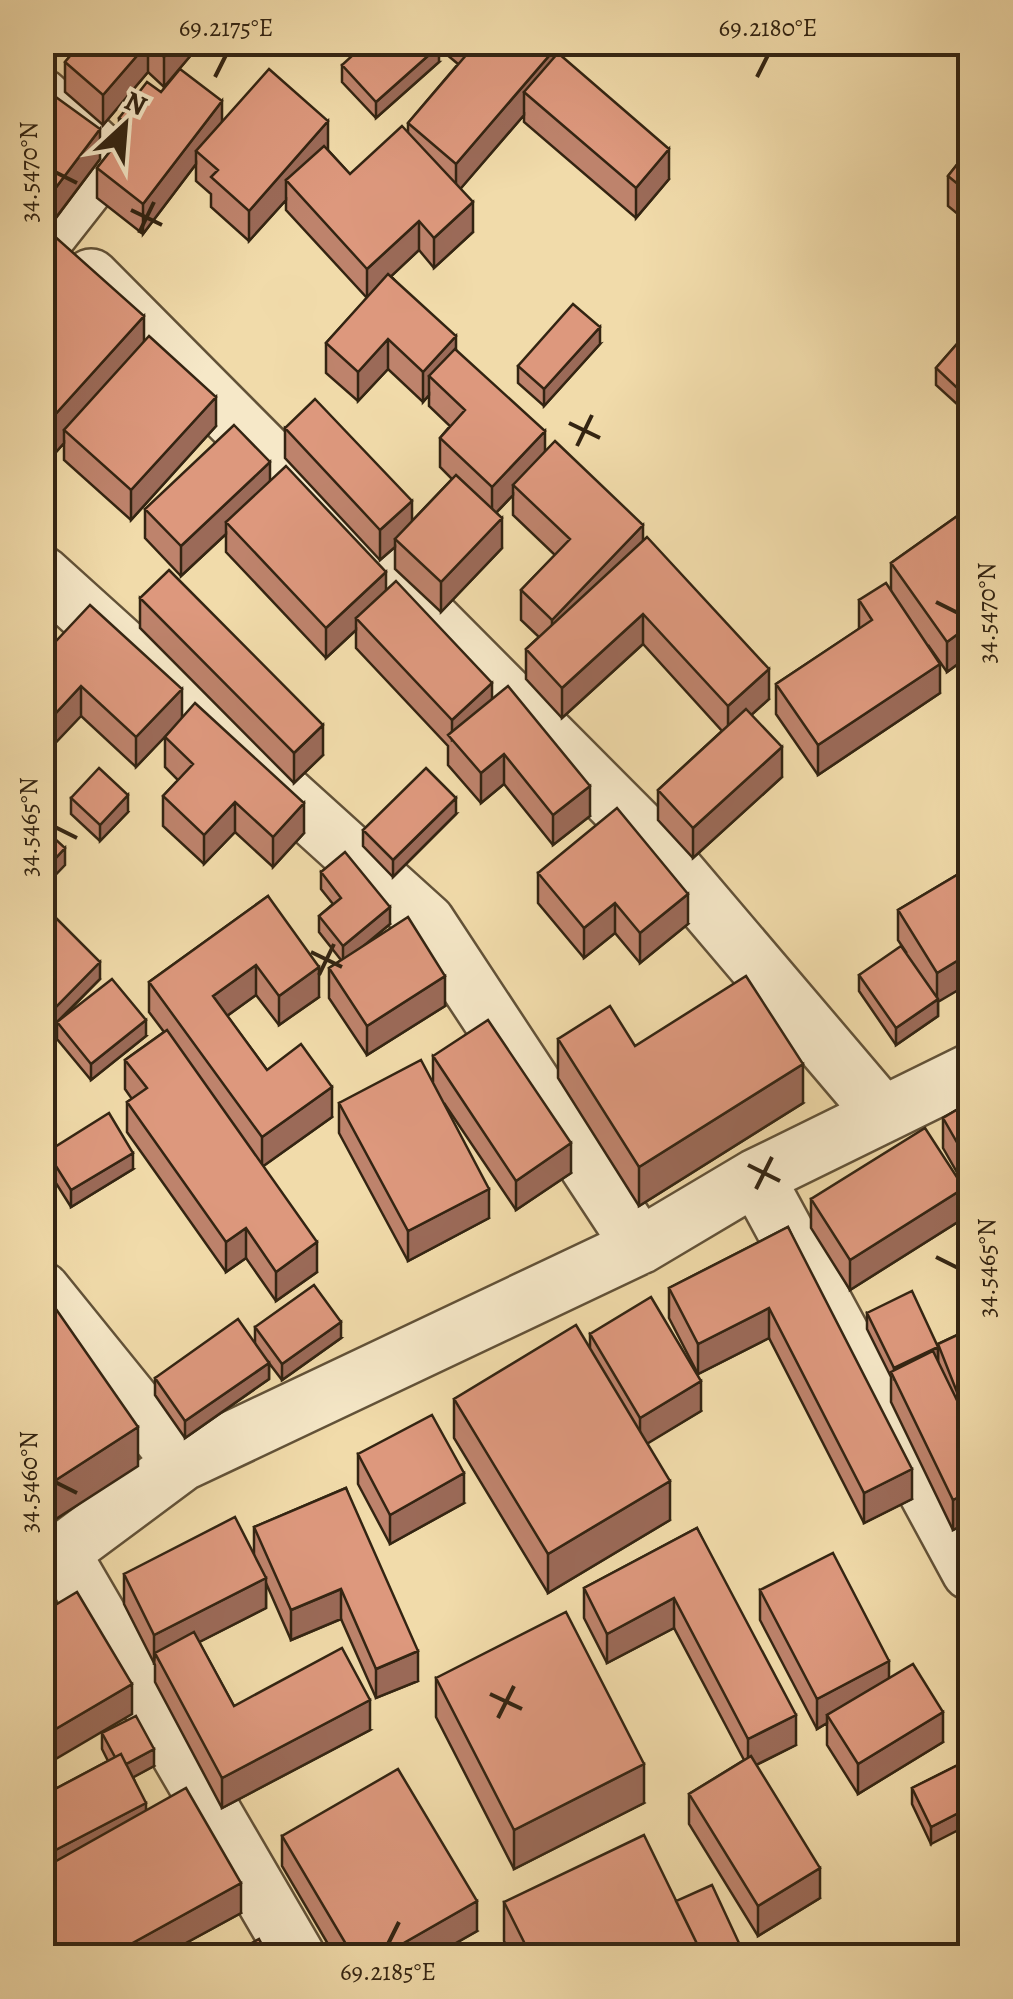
<svg xmlns="http://www.w3.org/2000/svg" width="1013" height="1999" viewBox="0 0 1013 1999" font-family="Alegreya,serif">
<style>
.lines{fill:none;stroke-linecap:round;stroke-linejoin:round}
.minor-casing{stroke:#625238;stroke-width:60}
.minor{stroke:#f6e8c8;stroke-width:55}
.wall{fill:#be836c;stroke:#332412;stroke-width:2.5}
.shaded-wall{fill:#9b6a58;stroke:#332412;stroke-width:2.5}
.building{fill:#dd987d;stroke:#332412;stroke-width:2.5}
.ticks{fill:none;stroke:#332412;stroke-width:4}
.neatline{fill:none;stroke:#332412;stroke-width:4}
.ticks-label{font-size:25px;text-anchor:middle;fill:#332412}
</style>
<rect width="100%" height="100%" fill="#f1dbaa"/>
<filter id="stains"><feTurbulence type="fractalNoise" baseFrequency=".002" numOctaves="4"/><feColorMatrix values="0 0 0 0 .2 0 0 0 0 .09 0 0 0 0 .02 0 0 0 .5 -.17"/></filter>
<radialGradient id="worn" r=".72"><stop offset=".6" stop-color="#630" stop-opacity="0"/><stop offset="1" stop-color="#630" stop-opacity=".3"/></radialGradient>
<g class="lines">
<defs>
<path id="minor" d="M42 97 108 159 42 243
M91 277 642 831 881 1112
M42 574 427 922 640 1246
M756 1177 970 1572
M42 1290 182 1463
M63 1555 297 1956
M42 1567 182 1463 640 1246 756 1177 970 1072"/>
</defs>
<!-- minor casing -->
<use href="#minor" class="minor-casing"/>
<!-- minor -->
<use href="#minor" class="minor"/>
</g>
<!-- wall -->
<path class="wall" d="M82 42H202L164 87 148 72 103 125 65 92V62Z
M440 42H546L554 57 669 179 636 218 524 122V115L460 189 473 232 434 268 419 250 391 276 545 452 643 541 769 699 751 715 782 777 693 858 658 820V790L722 731 643 644 562 718 526 679V649L539 637 521 620V590L555 555 513 515V495L497 512 502 548 441 612 395 569V547L380 560 285 458V428L412 521 452 479 440 467V438L450 426 429 406V395L423 402 388 369 358 401 326 373V343L367 298 286 210V200L249 241 211 207V194L196 181V164L143 234 97 198V168L119 140V118L161 92 222 122 328 150 350 174 408 132V123L458 64 440 49Z
M439 62 376 118 342 82V65Z
M42 87 100 159 47 230 216 426 131 520 64 460V443L42 468Z
M970 148V224L948 206V176Z
M970 329V416L936 385V368Z
M600 344 544 406 518 383V366Z
M270 481 386 590 492 699 590 816 553 845 504 784 481 803 448 765V746L356 648V630L326 658 226 552V534L181 576 145 538V509Z
M970 507V655L947 672 928 645 940 693 818 775 776 714V684L859 629V600L891 591V563Z
M140 598 323 755 294 783 140 628Z
M42 656 182 718 304 833 273 867 235 832 204 864 163 826V796L178 780 165 767V737L167 734 136 767 81 716Z
M71 798 128 812 100 841 71 814Z
M456 814 393 877 363 846V830Z
M321 872 390 924 364 946 445 1006 367 1055 329 998V968L341 960 319 932V916L333 904 321 889Z
M962 872 938 1002V1016L896 1045 859 991V975L906 952 898 940V910Z
M538 873 688 924 640 963 615 933 584 958 538 903Z
M268 896 319 997 279 1025 256 995 227 1016 267 1070 332 1117 263 1166 317 1272 276 1301 246 1258 226 1272 127 1132V1102L132 1099 125 1089V1060L164 1032 149 1012V982Z
M42 916 100 979 58 1022 146 1036 91 1080 57 1039V1023L51 1028 42 1020Z
M558 1039 635 1046 803 1103 639 1206 558 1078Z
M433 1056 571 1173 516 1210 444 1103 489 1218 408 1261 339 1133V1103L433 1081Z
M970 1102V1195L943 1148V1118Z
M47 1152 133 1169 71 1207 47 1169Z
M811 1199 964 1218 850 1290 811 1228Z
M788 1227 912 1499 864 1523 769 1338 698 1374 669 1318V1288Z
M867 1313 938 1360V1344L970 1329V1521L953 1530 891 1402V1377L867 1329Z
M255 1327 341 1338 282 1380 269 1363V1379L185 1438 155 1395V1378L255 1343Z
M590 1334 701 1411 647 1443 670 1520 548 1593 454 1438V1399L590 1347Z
M358 1454 464 1503 390 1544 358 1484Z
M346 1488 418 1681 376 1698 341 1619 291 1640 266 1583V1608L199 1642 234 1706 370 1730 222 1808 155 1682V1665L124 1604V1574L254 1555V1527Z
M697 1528 796 1745 756 1765 820 1898 758 1936 689 1824V1794L744 1760 674 1628 607 1663 584 1618V1588Z
M760 1590 889 1678 943 1742 858 1794 827 1745V1723L817 1729 760 1620Z
M436 1678 644 1803 514 1869 436 1717Z
M102 1733 154 1766 133 1777 146 1810 241 1913 162 1956H42V1796L108 1761 102 1749Z
M968 1760 931 1844 912 1804V1788Z
M282 1836 477 1931 451 1946 458 1956H335L282 1866Z
M504 1902 745 1956H512L504 1941Z"/>
<!-- shaded-wall -->
<path class="shaded-wall" d="M176 42H202L164 87V57Z
M148 43V72L103 125V95Z
M439 46V62L376 118V102Z
M554 50V79L524 92V115L456 194V164Z
M222 101V131L196 151V164L143 234V204Z
M328 121V151L286 180V200L249 241V211Z
M100 129V159L42 236V206Z
M669 149V179L636 218V188Z
M473 202V232L434 268V238Z
M419 221V250L367 299V269Z
M144 316V355L64 430V443L42 468V429Z
M600 327V344L544 406V389Z
M456 336V365L429 376V395L423 402V372Z
M388 339V369L358 401V372Z
M216 397V426L131 520V490Z
M545 431V461L513 485V495L492 517V487Z
M270 462V492L226 522V534L181 576V546Z
M412 501V531L395 539V547L380 560V530Z
M502 518V548L441 612V582Z
M643 525V555L552 649V620Z
M51 560V589L42 598V568Z
M386 572V602L356 618V630L326 658V628Z
M643 614V644L562 718V688Z
M970 625V655L947 672V642Z
M940 664V693L818 775V745Z
M769 669V699L728 736V706Z
M492 683V713L452 740V720Z
M81 686V716L42 757V728Z
M182 689V719L136 767V737Z
M323 725V755L294 783V753Z
M782 747V777L693 858V828Z
M504 754V784L481 803V773Z
M590 786V816L553 845V815Z
M128 795V812L100 841V825Z
M456 798V814L393 877V860Z
M235 802V832L204 864V835Z
M304 803V833L273 867V837Z
M65 848V865L42 889V873Z
M688 894V924L640 963V933Z
M615 903V933L584 958V928Z
M390 907V924L343 963V946Z
M970 953V983L938 1002V1016L896 1045V1028L937 1000V973Z
M100 962V979L51 1028V1012Z
M256 965V995L213 1026V996Z
M319 967V997L279 1025V996Z
M445 976V1006L367 1055V1026Z
M146 1020V1036L91 1080V1064Z
M803 1064V1103L639 1206V1167Z
M332 1087V1117L262 1167V1137Z
M571 1143V1173L516 1210V1181Z
M133 1153V1169L71 1207V1190Z
M964 1188V1218L850 1290V1260Z
M489 1189V1218L408 1261V1231Z
M246 1228V1258L226 1272V1242Z
M317 1242V1272L276 1301V1272Z
M769 1308V1338L698 1374V1344Z
M341 1322V1338L282 1380V1364Z
M938 1347V1364L894 1379V1368Z
M269 1363V1379L185 1438V1421Z
M701 1381V1411L640 1448V1418Z
M138 1427V1466L42 1528V1489Z
M912 1469V1499L864 1523V1493Z
M464 1473V1503L390 1544V1515Z
M670 1481V1520L548 1593V1554Z
M970 1491V1521L953 1530V1500Z
M266 1578V1608L160 1662 155 1653 154 1665V1635Z
M341 1589V1619L291 1640V1610Z
M674 1598V1628L607 1663V1634Z
M418 1651V1681L376 1698V1669Z
M889 1661V1691L827 1715V1723L817 1729V1699Z
M132 1684V1714L42 1767V1737Z
M370 1700V1730L222 1808V1778Z
M943 1712V1742L858 1794V1764Z
M796 1715V1745L748 1769V1739Z
M154 1749V1766L121 1784V1767Z
M644 1764V1803L514 1869V1830Z
M146 1803V1833L42 1886V1857Z
M970 1807V1824L931 1844V1827Z
M820 1868V1898L758 1936V1906Z
M241 1883V1913L162 1956H109Z
M477 1901V1931L433 1956H381Z"/>
<!-- building -->
<path class="building" d="M82 42H176L164 57 148 43 103 95 65 62Z
M367 42H436L439 46 376 102 342 65Z
M468 42H546L554 50 456 164 408 123 473 47Z
M558 53 669 149 636 188 524 92Z
M180 69 222 101 143 204 97 168 130 126 119 118 147 82 161 92Z
M269 69 328 121 249 211 211 177 218 170 196 151Z
M42 87 100 129 42 206Z
M402 126 473 202 434 238 419 221 367 269 286 180 324 146 350 174Z
M970 148V194L948 176Z
M43 226 144 316 42 429V227Z
M388 274 456 336 423 372 388 339 358 372 326 343Z
M573 304 600 327 544 389 518 366Z
M970 329V400L936 368Z
M149 336 216 397 131 490 64 430Z
M455 349 545 431 492 487 440 438 465 410 429 376Z
M315 399 412 501 380 530 285 428Z
M234 425 270 462 181 546 145 509Z
M555 441 643 525 552 620 521 590 570 539 513 485Z
M286 466 386 572 326 628 226 522Z
M456 475 502 518 441 582 395 539Z
M970 507V625L947 642 891 563Z
M647 537 769 669 728 706 643 614 562 688 526 649Z
M42 552 51 560 42 568Z
M169 570 323 725 294 753 140 598Z
M396 581 492 683 452 720 356 618Z
M886 583 940 664 818 745 776 684 872 620 859 600Z
M90 605 182 689 136 737 81 686 42 728V656Z
M508 686 590 786 553 815 504 754 481 773 448 735Z
M195 703 304 803 273 837 235 802 204 835 163 796 193 764 165 737Z
M746 709 782 747 693 828 658 790Z
M99 768 128 795 100 825 71 798Z
M426 768 456 798 393 860 363 830Z
M617 808 688 894 640 933 615 903 584 928 538 873Z
M42 827 65 848 42 873Z
M345 852 390 907 343 946 319 916 341 898 321 872Z
M962 872 967 880 970 878V953L937 973 898 910Z
M268 896 319 967 279 996 256 965 213 996 267 1070 301 1044 332 1087 262 1137 149 982Z
M48 910 100 962 51 1012 42 1003V916Z
M408 917 445 976 367 1026 329 968Z
M901 946 938 999 896 1028 859 975Z
M746 976 803 1064 639 1167 558 1039 610 1006 635 1046Z
M112 979 146 1020 91 1064 57 1022Z
M488 1020 571 1143 516 1181 433 1056Z
M167 1030 317 1242 276 1272 246 1228 226 1242 127 1102 147 1088 125 1060Z
M421 1060 489 1189 408 1231 339 1103Z
M970 1102V1165L943 1118Z
M109 1113 133 1153 71 1190 47 1152Z
M925 1128 964 1188 850 1260 811 1199Z
M788 1227 912 1469 864 1493 769 1308 698 1344 669 1288Z
M314 1285 341 1322 282 1364 255 1327Z
M42 1289 138 1427 42 1489Z
M912 1291 938 1347 894 1368 867 1313Z
M651 1297 701 1381 640 1418 590 1334Z
M238 1319 269 1363 185 1421 155 1378Z
M576 1325 670 1481 548 1554 454 1399Z
M970 1329V1425L938 1344Z
M933 1351 970 1427V1491L953 1500 891 1372Z
M432 1415 464 1473 390 1515 358 1454Z
M346 1488 418 1651 376 1669 341 1589 291 1610 254 1527Z
M235 1517 266 1578 154 1635 124 1574Z
M697 1528 796 1715 748 1739 674 1598 607 1634 584 1588Z
M833 1553 889 1661 817 1699 760 1590Z
M77 1592 132 1684 42 1737V1613Z
M566 1612 644 1764 514 1830 436 1678Z
M194 1632 234 1706 342 1648 370 1700 222 1778 155 1653Z
M913 1664 943 1712 858 1764 827 1715Z
M136 1716 154 1749 126 1764 121 1754 115 1757 102 1733Z
M121 1754 146 1803 42 1857V1796Z
M751 1756 820 1868 758 1906 689 1794Z
M968 1760 970 1765V1807L931 1827 912 1788Z
M398 1769 477 1901 381 1956H353L282 1836Z
M186 1788 241 1883 109 1956H55L42 1934V1869Z
M644 1835 703 1956H531L504 1902Z
M712 1885 745 1956H703L676 1901Z
M259 1939 268 1956H228Z
M451 1945 458 1956H431Z
M970 1946V1956H959L957 1953Z"/>
<!-- ticks -->
<path class="ticks" d="M215 77 226 55M757 77 768 55M55 172 77 183M131 210 162 225M139 233 154 202M569 423 600 438M577 446 592 415M936 602 958 613M55 827 77 838M311 952 342 967M319 975 334 944M748 1165 780 1181M756 1189 772 1157M936 1257 958 1268M55 1482 77 1493M490 1694 522 1709M498 1718 514 1686M388 1944 399 1922"/>
<!-- margin -->
<rect width="1013" height="1999" fill="none" stroke="#f1dbaa" stroke-width="110"/>
<!-- north arrow -->
<g transform="translate(125 125) rotate(26)" stroke="#f6e8c8" stroke-width="8" paint-order="stroke">
<path d="M0-8L18 38L0 25L-18 38Z" fill="#332412"/>
<text y="-15" font-size="28" font-weight="bold" text-anchor="middle" fill="#332412">N</text>
</g>
<rect x="55" y="55" width="903" height="1889" class="neatline"/>
<g class="ticks-label">
<text x="226" y="36">69.2175°E</text>
<text x="768" y="36">69.2180°E</text>
<text transform="translate(28 172) rotate(-90)" y="9">34.5470°N</text>
<text transform="translate(986 613) rotate(-90)" y="9">34.5470°N</text>
<text transform="translate(28 827) rotate(-90)" y="9">34.5465°N</text>
<text transform="translate(986 1268) rotate(-90)" y="9">34.5465°N</text>
<text transform="translate(28 1482) rotate(-90)" y="9">34.5460°N</text>
<text x="388" y="1980">69.2185°E</text>
</g>
<rect width="100%" height="100%" filter="url(#stains)"/>
<rect width="100%" height="100%" fill="url(#worn)"/>
</svg>
